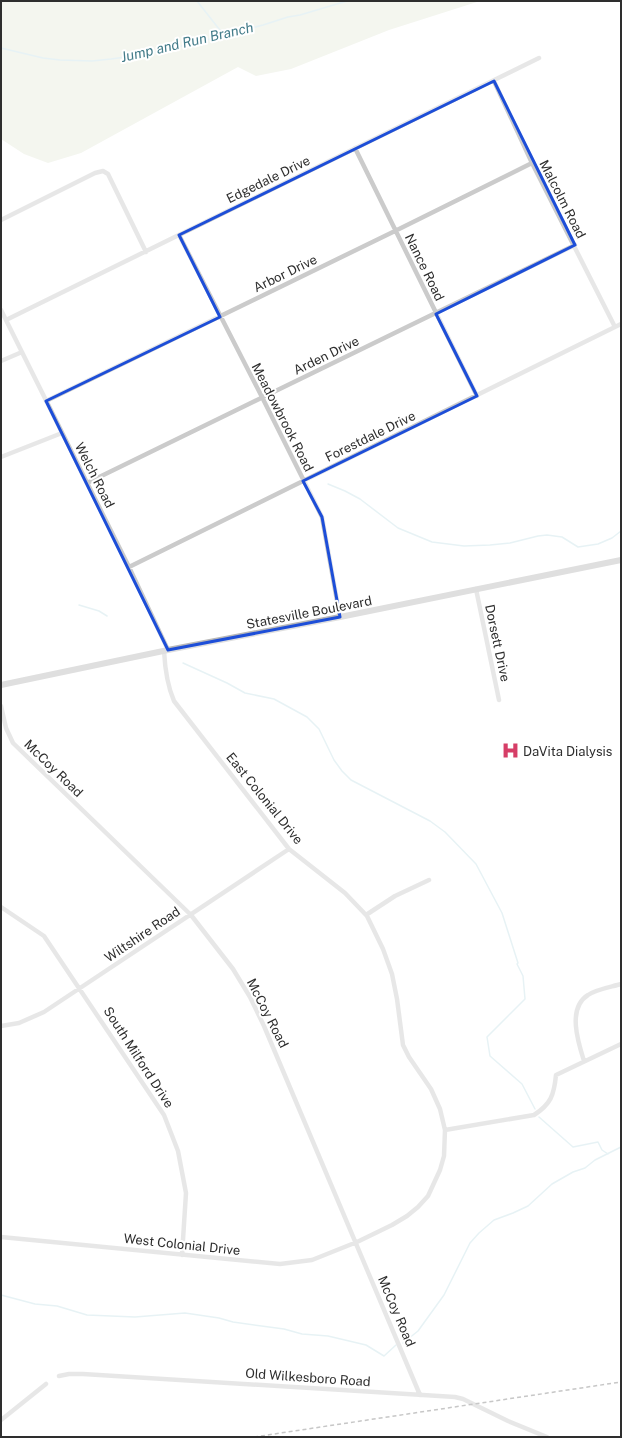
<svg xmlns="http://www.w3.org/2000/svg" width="622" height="1438" viewBox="0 0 622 1438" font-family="'Public Sans',sans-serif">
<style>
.green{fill:#e6eadc}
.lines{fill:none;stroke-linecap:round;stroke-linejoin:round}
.stream{stroke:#cae3e8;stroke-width:1.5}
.minor{stroke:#cbcbcb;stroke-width:4.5}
.secondary{stroke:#b8b8b8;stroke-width:6}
.rail{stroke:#838383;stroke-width:1.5;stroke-dasharray:4 3;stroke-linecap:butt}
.marked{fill:none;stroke:#1d4ed8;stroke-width:3;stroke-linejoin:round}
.labels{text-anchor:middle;stroke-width:4;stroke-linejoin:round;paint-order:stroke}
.street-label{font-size:13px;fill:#2e2e2e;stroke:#fff}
.poi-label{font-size:13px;fill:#2e2e2e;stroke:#fff;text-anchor:start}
.water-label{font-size:14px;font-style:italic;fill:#427b89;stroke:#fff}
</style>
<rect width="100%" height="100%" fill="#fff"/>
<!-- green -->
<path class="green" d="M1 1H480L389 30 291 69 256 76 238 67 81 153 48 163 24 154 1 139Z"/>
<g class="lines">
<!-- stream -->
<path class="stream" d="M197 1 223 34
M1 48 43 58 60 60 92 61 111 59 147 54 195 43 263 25 288 17 300 15 347 1
M328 484 345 491 360 499 398 528 432 542 464 546 490 545 510 543 538 536 547 535 562 537 578 547 598 544 612 538 621 531
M79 605 99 611 107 616
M183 663 227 683 245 693 274 699 307 717 319 729 334 760 342 771 351 780 430 821 445 832 476 864 502 913 518 963 517 964 523 976 525 999 487 1037 490 1056 522 1084 535 1109
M539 1117 573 1147 598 1142 602 1150 608 1154
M1 1295 35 1304 57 1306 87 1315 135 1317 185 1313 219 1318 233 1322 284 1329 302 1334 328 1336 366 1345 384 1356 396 1345
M403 1343 418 1331 444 1295 470 1243 479 1233 494 1220 513 1213 528 1206 552 1184 573 1172 585 1168 595 1160 621 1147"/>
<!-- minor -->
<path class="minor" d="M494 81 532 163 615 327
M355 148 477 396
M1 220 95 173 103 171 108 174 146 252
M179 235 263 399 322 517 340 617
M1 310 129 567 168 650
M6 320 539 58
M1 361 22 352
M46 401 395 231 532 163
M1 457 62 433
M87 483 575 245
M129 567 621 324
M476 589 499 700
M1 706 6 728 13 743 191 915 233 969 250 997 264 1026 420 1395
M1 907 44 936 164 1115 178 1151 186 1193 182 1255
M366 915 395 896 429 880
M1 1026 19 1023 44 1012 289 849
M584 1061C578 1042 567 1008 588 995 597 989 611 987 621 984
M445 1130 534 1115C551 1104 554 1095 556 1075L621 1044
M1 1237 280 1264 312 1260 357 1242 392 1225 407 1216 418 1207 428 1196 440 1170 444 1156 445 1130 440 1109 431 1089 409 1057 403 1045 397 999 392 974 383 949 367 916 345 893 289 849 174 701C167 685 165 669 164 651
M59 1376 69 1374H83L455 1397 463 1399 508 1421 547 1437
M1 1420 46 1384"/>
<!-- secondary -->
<path class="secondary" d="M1 685 168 650 340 617 621 560"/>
<!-- rail -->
<path class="rail" d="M254 1437 621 1382"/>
</g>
<!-- marked area -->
<path d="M0 0H622V1438H0ZM494 81 575 245 436 314 477 396 303 481 322 517 340 617 168 650 46 401 220 317 179 235Z" fill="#fff" fill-opacity=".55" fill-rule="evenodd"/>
<path class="marked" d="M494 81 575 245 436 314 477 396 303 481 322 517 340 617 168 650 46 401 220 317 179 235Z"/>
<!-- icons -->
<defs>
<symbol id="hospital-bare" viewBox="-9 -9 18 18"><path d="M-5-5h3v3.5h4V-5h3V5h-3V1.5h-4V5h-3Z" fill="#d63e67" stroke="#fff" stroke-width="2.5" paint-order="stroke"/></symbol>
</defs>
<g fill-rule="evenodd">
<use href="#hospital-bare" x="498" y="738" width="25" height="25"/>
</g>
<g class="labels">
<!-- street labels -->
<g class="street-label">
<text transform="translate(268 179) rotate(-26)" y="5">Edgedale Drive</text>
<text transform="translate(563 199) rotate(63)" y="5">Malcolm Road</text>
<text transform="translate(425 267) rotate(64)" y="5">Nance Road</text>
<text transform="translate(285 273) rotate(-26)" y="5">Arbor Drive</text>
<text transform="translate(326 355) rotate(-26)" y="5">Arden Drive</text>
<text transform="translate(283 417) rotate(63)" y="5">Meadowbrook Road</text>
<text transform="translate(370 436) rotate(-26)" y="5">Forestdale Drive</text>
<text transform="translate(95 475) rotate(63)" y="5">Welch Road</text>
<text transform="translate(309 612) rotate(-11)" y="5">Statesville Boulevard</text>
<text transform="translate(498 643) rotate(78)" y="5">Dorsett Drive</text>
<text transform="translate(54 768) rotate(44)" y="5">McCoy Road</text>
<text transform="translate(265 798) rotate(51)" y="5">East Colonial Drive</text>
<text transform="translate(142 934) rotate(-34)" y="5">Wiltshire Road</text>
<text transform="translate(268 1013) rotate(63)" y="5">McCoy Road</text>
<text transform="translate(139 1057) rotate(57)" y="5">South Milford Drive</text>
<text transform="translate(182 1244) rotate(6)" y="5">West Colonial Drive</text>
<text transform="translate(397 1311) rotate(67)" y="5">McCoy Road</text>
<text transform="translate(308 1377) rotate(4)" y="5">Old Wilkesboro Road</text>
</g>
<!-- poi labels -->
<g class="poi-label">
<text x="523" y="756">DaVita Dialysis</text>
</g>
<!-- water labels -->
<g class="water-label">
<text transform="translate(187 42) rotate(-13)" y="5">Jump and Run Branch</text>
</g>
</g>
<!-- border -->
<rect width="622" height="1438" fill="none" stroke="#2e2e2e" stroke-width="4"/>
</svg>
